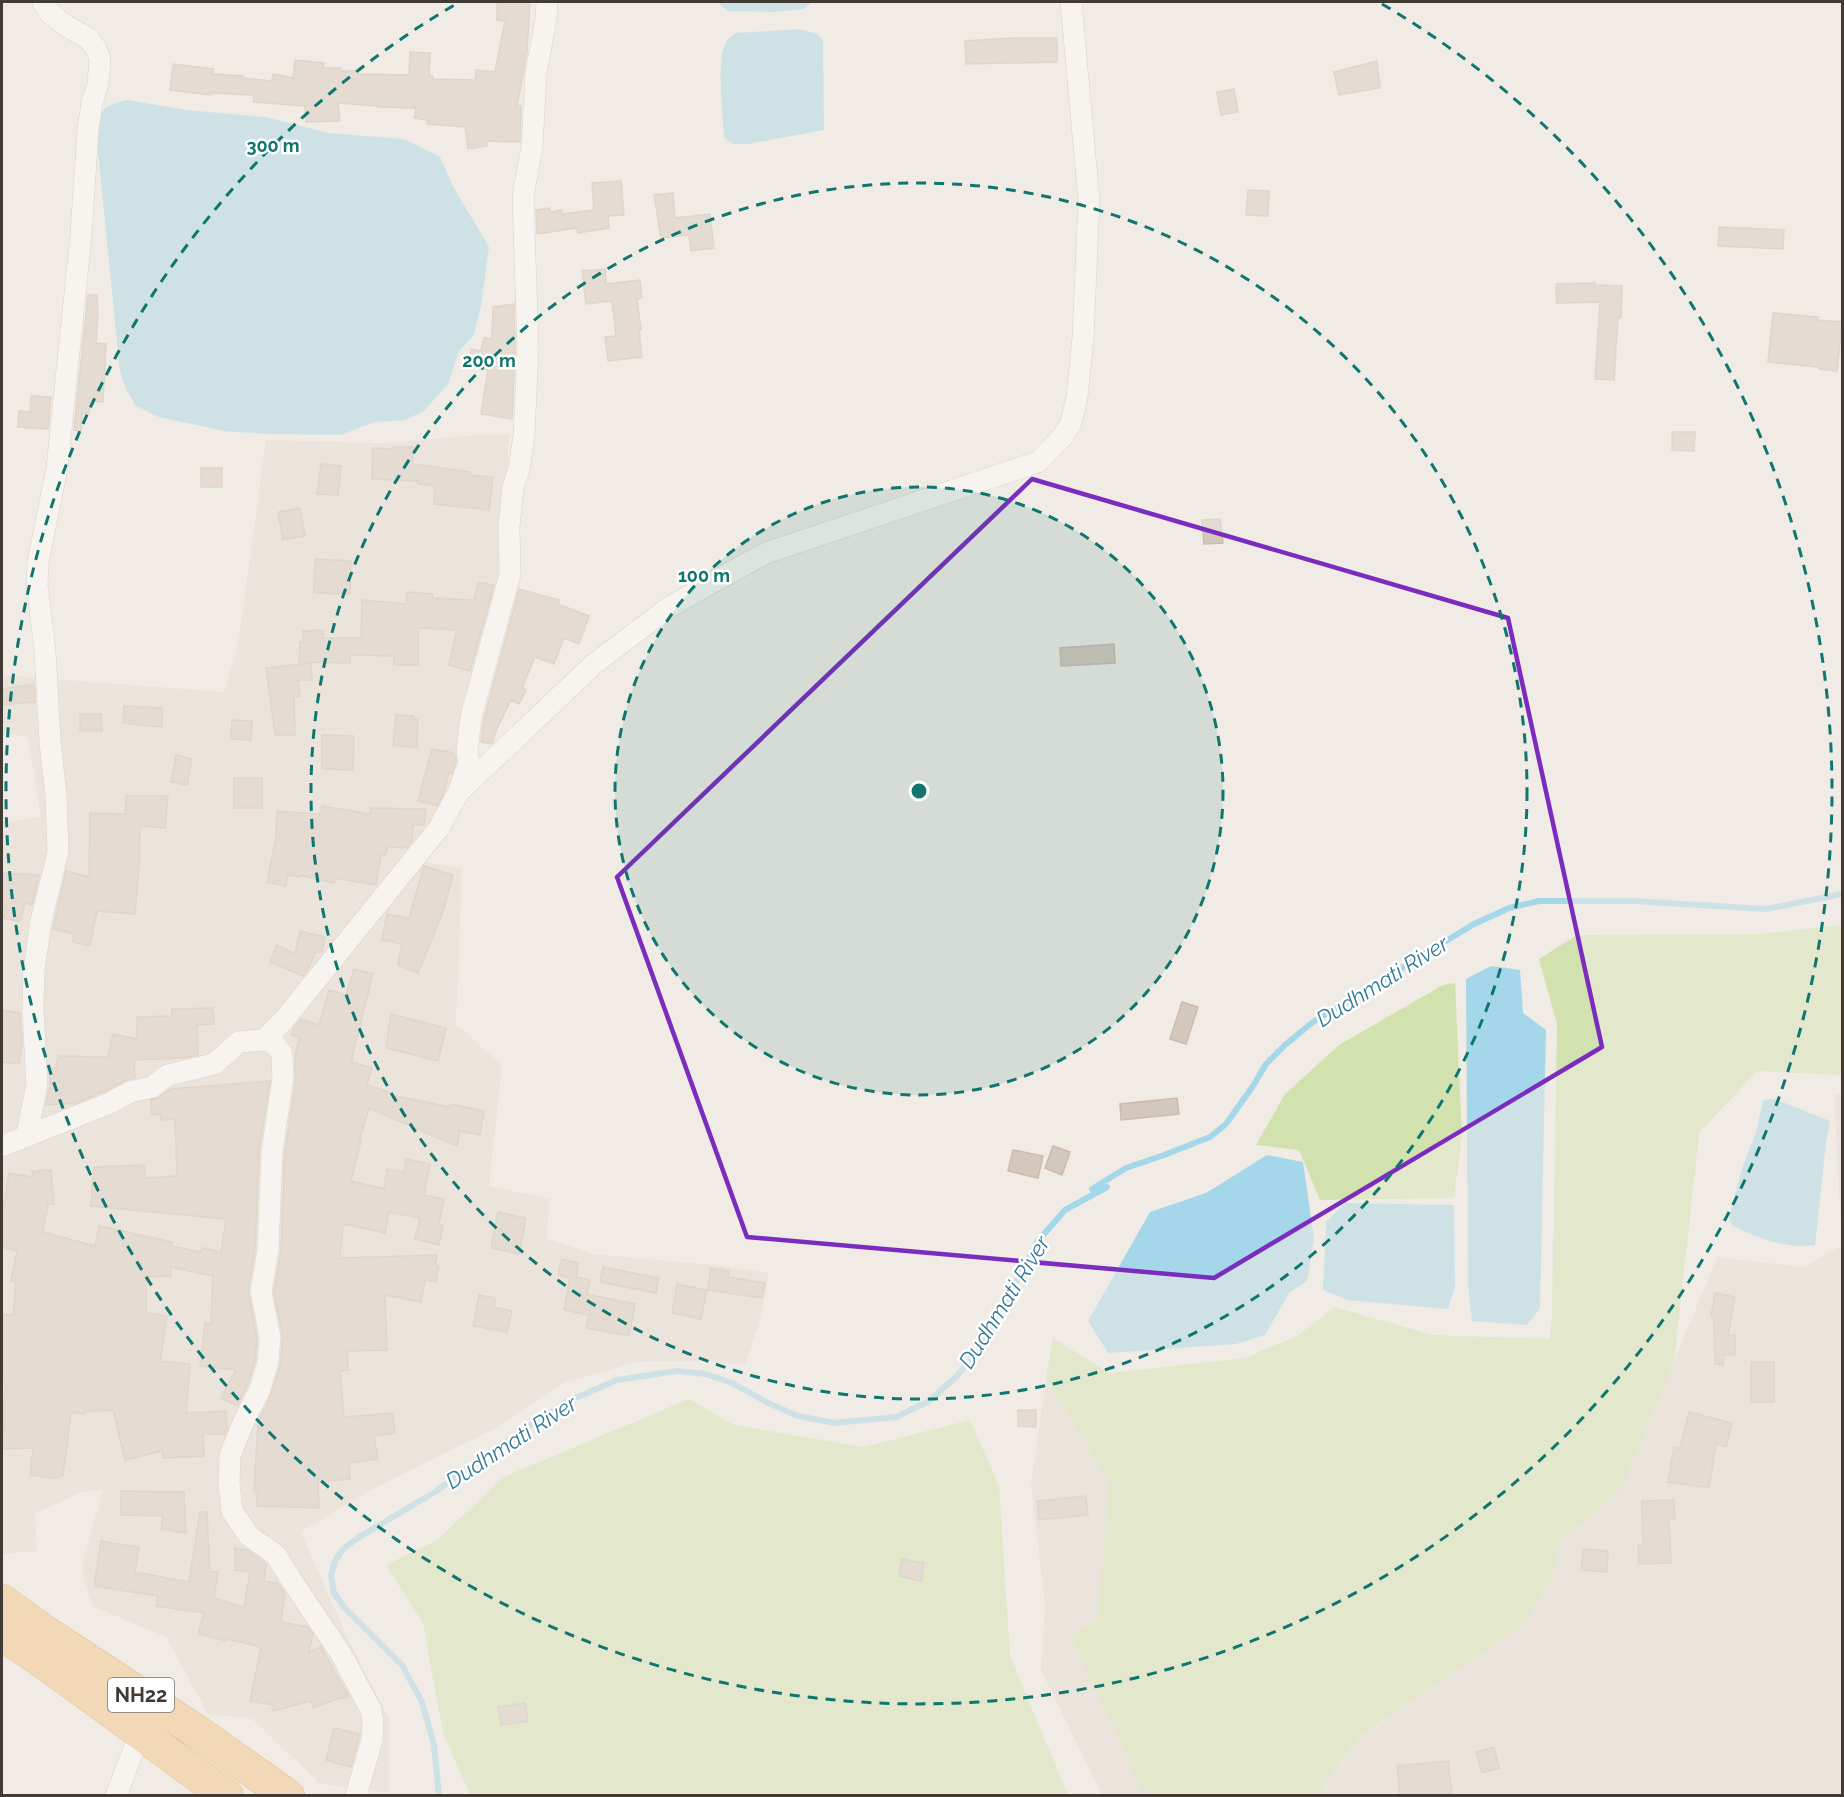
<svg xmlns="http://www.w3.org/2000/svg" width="1844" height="1797" viewBox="0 0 1844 1797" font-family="Raleway,sans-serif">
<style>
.residential{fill:#e4dcd2}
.green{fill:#d2e2af}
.water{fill:#a4d7e9}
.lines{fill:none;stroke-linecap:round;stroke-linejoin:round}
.stream{stroke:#a4d7e9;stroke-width:6}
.building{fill:#d4c8bd;stroke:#cbbbae;stroke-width:1.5}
.minor-casing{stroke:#beb4aa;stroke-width:22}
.trunk-casing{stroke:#d0853e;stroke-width:34}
.minor{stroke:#fff;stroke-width:21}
.trunk{stroke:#f4c082;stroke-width:33}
.marked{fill:none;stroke:#7b2cbf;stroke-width:4.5;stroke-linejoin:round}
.ring{fill:none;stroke:#0f766e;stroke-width:3;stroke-dasharray:10 8}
.labels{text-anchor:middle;stroke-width:5;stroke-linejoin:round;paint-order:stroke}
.shield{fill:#fff;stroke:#7b7571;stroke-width:1.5}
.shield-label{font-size:20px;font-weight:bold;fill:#423a34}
.water-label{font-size:22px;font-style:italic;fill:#337a95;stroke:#fff}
.centre{fill:#0f766e;stroke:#fff;stroke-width:3}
.ring-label{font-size:18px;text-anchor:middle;font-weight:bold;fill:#0f766e;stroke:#fff;stroke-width:5;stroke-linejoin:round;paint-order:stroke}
</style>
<rect width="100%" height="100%" fill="#f0ebe4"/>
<!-- residential -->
<path class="residential" d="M491 434H509L502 579 460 771 409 859 462 869 456 1024 502 1065 489 1186 551 1199 546 1238 592 1254 704 1264 769 1273 759 1324 745 1365 704 1361 636 1362 564 1383 492 1430 367 1492 301 1532 346 1635 389 1719V1793L321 1784 252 1719 208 1714 166 1637 92 1606 81 1568 103 1489 79 1493 35 1514 37 1551 2 1554V822L41 817 28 737 2 734V675L224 692 238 645 266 440 386 443Z
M1834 1094H1842V1795L1319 1796 1358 1739 1523 1625 1554 1574 1560 1541 1621 1490 1717 1257 1804 1267 1842 1245Z
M1046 1379 1109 1482 1097 1620 1070 1635 1144 1795H1102L1041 1670 1045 1605 1031 1485Z"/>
<!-- green -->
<path class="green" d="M1842 925V1075L1757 1071 1699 1133 1674 1362 1621 1490 1560 1541 1554 1574 1523 1625 1358 1738 1319 1795H1144L1070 1635 1097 1620 1109 1482 1046 1379 1053 1338 1109 1373 1245 1358 1299 1335 1334 1307 1433 1335 1550 1339 1552 1314 1557 1024 1539 959 1577 935 1759 934Z
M1455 983 1462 1136 1454 1198 1320 1200 1299 1150 1256 1145 1285 1094 1339 1045 1443 985Z
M689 1399 734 1425 864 1447 970 1420 999 1486 1010 1656 1068 1795H470L443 1733 423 1623 386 1565 436 1541 504 1477Z"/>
<!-- water -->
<path class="water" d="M719 2H813L803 9 775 12 728 11 720 5Z
M800 29 818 34 823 42 824 130 748 144H734L724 138C723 116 717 65 724 47 726 40 730 37 736 33Z
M127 100 186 110 266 117 328 133 404 139 440 157 454 188 489 247 481 305 474 335 459 351 448 384 424 411 405 420 374 422 341 435 269 434 224 431 159 417 136 406 126 389 120 371 97 143C100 115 96 106 127 100Z
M1491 966 1520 970 1523 1013 1546 1030 1540 1309 1527 1325 1472 1321 1468 1285 1466 979Z
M1775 1099 1830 1121 1826 1143 1815 1245C1786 1250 1758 1237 1732 1226L1729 1218 1742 1168 1757 1129 1763 1100Z
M1267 1155 1303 1162 1314 1238 1307 1281 1289 1293 1265 1335 1236 1344 1108 1353 1088 1321 1150 1212 1206 1193Z
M1345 1203 1454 1205 1455 1287 1448 1309 1347 1300 1323 1290 1326 1222Z"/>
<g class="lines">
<!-- stream -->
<path class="stream" d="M439 1796 434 1745 422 1702 402 1665 344 1607 334 1593 331 1576 335 1561 343 1549 359 1537 435 1492 492 1451 566 1402 617 1380 677 1371 706 1374 734 1384 768 1403 798 1416 834 1423 896 1417 929 1401 957 1376 982 1346 1038 1241 1065 1210 1107 1187 1092 1189 1126 1168 1164 1155 1210 1137 1226 1124 1253 1086 1266 1064 1285 1045 1313 1022 1474 924 1509 908 1539 901H1633L1766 909 1842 894"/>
</g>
<!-- building -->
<path class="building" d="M497 2H530L527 52 517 106H521L520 142 486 141 487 146 468 149 465 127 427 124 428 120 414 118 416 108 378 107V106L338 103 340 121 306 122 305 106 253 102 254 95 211 93V95L170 90 173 64 213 69V74L243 76V78L272 81 273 74 293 78 295 60 324 63 323 68H341V71H358V74L409 75 410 52 430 53 429 76H433V79L475 80 476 70 495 72 505 21 497 20Z
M1012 38H1057V62L966 64 965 41Z
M1377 61 1380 88 1339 95 1334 72Z
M1234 89 1238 112 1221 115 1217 92Z
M621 181 624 215 608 216 609 228 578 233 577 228 537 234 536 210 550 208V212L562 210V214L594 210 592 183Z
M1248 190 1269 191 1268 216 1246 215Z
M673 193 675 218 710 214 714 248 691 251 689 235 661 238 654 195Z
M1719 227 1784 230 1783 249 1718 246Z
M605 269 606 284 640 280 642 298 637 299 641 330H639L642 357 608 361 605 337 616 336 612 301 586 304 582 271Z
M1595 283V285L1622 286 1621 318H1618L1614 380 1595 379 1600 302 1557 303 1556 284Z
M88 295H97L98 313 96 343 106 344 103 402 90 401 89 413H82L81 431 74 430Z
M514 304 515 348 512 419 481 414 488 370 469 367 471 349 481 351 484 338 492 339 493 307Z
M1773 313 1818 317 1817 320 1842 322 1837 371 1819 369V367L1768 362Z
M31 396 51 397 48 429 18 427 19 411 30 412Z
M1672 432H1695L1694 451 1672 450Z
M393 447H413V464L470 472V475L493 477 489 510 434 504 435 486 418 484V481L372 479 373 448 393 449Z
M321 464 341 466 338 495 317 494Z
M201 468H222V487H201Z
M300 508 305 536 283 540 278 512Z
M1220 519 1223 543 1204 544 1202 520Z
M315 559 351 561 350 594 314 593Z
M478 582 494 585 470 671 449 665 457 630 418 628V665H394V656L350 655V663L299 662 300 642H304L303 631 323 630V638H361L362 600 406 604 407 592 433 594 432 598 474 600Z
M519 589 559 600 558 604 589 616 579 644 564 638 554 664 535 657 522 688 526 690 519 704 511 700 496 731 493 742 491 744 481 742 484 719Z
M1114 644 1115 663 1061 666 1060 648Z
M311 663 312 680H298L300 696 294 697 295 735H275L266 668Z
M34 684 35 702 3 705 2 689Z
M124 706 162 708V727L123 723Z
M80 714H101L102 731H80Z
M396 715 414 716V719L418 720 417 748 393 745Z
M232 720 252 721 251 740 231 739Z
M322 735 354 736 353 770 322 769Z
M432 749 454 753 456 761 452 773H449L443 795 437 806 418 801Z
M176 755 192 759 187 785 171 782Z
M234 778H262V808H234Z
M126 796H168L165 828 140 826 139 866 135 914 97 911 90 946 73 942 74 934 53 929 66 871 89 877 90 813 125 814Z
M322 806 370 814V808L426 809 424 825 413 824 412 841 407 848 388 847 385 856 381 855 376 885 335 878 334 883 299 875V877L288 875 286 886 267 882 276 837 277 811 321 814Z
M424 866 453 875 443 911 418 973 398 965 402 944 382 940 387 914 409 918Z
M2 873 39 875 32 905 25 903 20 922 4 918 5 911 2 910Z
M300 931 325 937 322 952H316L308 969 303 976 270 962 277 945 295 954Z
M354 969 373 974 351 1062 372 1068 367 1085 392 1093 391 1095 450 1107V1104L484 1111 480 1135 460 1131 457 1146 369 1108 359 1141H361L351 1181 384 1189 387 1169 404 1172 406 1159 430 1164 424 1195 444 1199 439 1225H443L439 1245 415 1239 420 1218 389 1212 385 1233 343 1224 340 1258 437 1255 435 1265 439 1266 436 1282 425 1280 421 1302 385 1295 387 1350 347 1351 348 1370 340 1371 344 1417 393 1413 395 1433 374 1436 378 1459 349 1463 350 1479 318 1482 319 1508 257 1506V1491H254L258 1422 271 1395 280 1366 283 1338 274 1292 281 1251 285 1153 296 1079 295 1058 299 1037 292 1035 294 1027 301 1019 319 1025 329 990 346 995Z
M1182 1002 1198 1007 1186 1044 1170 1039Z
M213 1008 214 1024 197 1025 198 1055 183 1058 134 1060 135 1078 124 1081 105 1091 76 1103 46 1105 50 1086 49 1068H56L58 1056 108 1057 113 1034 137 1039V1017L172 1016V1009Z
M2 1010 20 1013 22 1044 19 1064 2 1062Z
M391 1014 446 1028 438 1061 386 1048Z
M270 1081 259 1150 255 1249 248 1290 257 1338 255 1360 248 1384 237 1406 221 1398 236 1370 200 1366 205 1323 211 1324 213 1276 170 1267 171 1276 146 1277V1313L167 1316 160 1361 190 1364 186 1413 226 1411 227 1430 225 1434H203L204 1456 163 1458 162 1451 125 1460 113 1410 85 1412V1414L71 1413 63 1476 54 1478 30 1475 33 1448 2 1449V1431H4L5 1380H2V1314L13 1315 16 1283 11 1281 17 1251 2 1247V1204H4L9 1173 33 1177 32 1171 51 1170 54 1204H48L43 1232 95 1246 99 1226 172 1242 171 1246 201 1252 202 1248 221 1252 226 1219 91 1206 94 1167 144 1165 145 1178 177 1176 175 1119 161 1120 160 1114 152 1115 151 1100 159 1097 171 1089Z
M1177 1098 1179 1114 1121 1120 1120 1104Z
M1053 1146 1070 1152 1062 1175 1045 1168Z
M1013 1150 1043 1156 1038 1178 1008 1171Z
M498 1212 526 1218 519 1254 491 1248Z
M562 1259 578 1263 576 1277 590 1280 587 1294 635 1304 629 1336 586 1328 589 1315 564 1310 570 1278 558 1275Z
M603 1267 659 1278 656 1293 600 1282Z
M711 1268 729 1271 728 1277 765 1283 762 1298 708 1290Z
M677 1284 707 1290 701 1319 672 1313Z
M1715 1293 1735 1297 1728 1335H1735V1355H1724L1723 1365 1715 1364 1714 1317 1711 1316Z
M479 1295 495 1298 494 1307 512 1311 507 1332 473 1326Z
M1751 1362H1774V1402H1751Z
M1018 1410H1036V1427L1018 1426Z
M1689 1412 1732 1423 1726 1447 1716 1444 1709 1488 1668 1482 1674 1447 1680 1448Z
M121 1491 184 1492 186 1533 161 1529 163 1516 121 1515Z
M1086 1496 1088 1515 1039 1520 1037 1501Z
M1674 1500 1675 1519H1669L1671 1563 1639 1564 1638 1545H1643L1642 1501Z
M200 1512H207L210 1572H218L214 1598 244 1607 250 1572 235 1570V1548L247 1550 266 1564 264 1581 278 1584 285 1594 281 1622 308 1627 313 1634 309 1652 321 1647 349 1697 337 1699 313 1708 311 1701 273 1711 274 1705 250 1701 261 1647 227 1639 226 1641 198 1634 204 1613 156 1606 158 1596 94 1586 101 1541 139 1547 135 1572 189 1582Z
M1583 1549 1608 1551 1607 1572 1581 1570Z
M902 1559 924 1563 921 1581 899 1576Z
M525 1703 528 1721 501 1725 498 1707Z
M334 1728 360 1734 351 1767 326 1760Z
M1494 1747 1499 1768 1482 1773 1476 1752Z
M1448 1761 1452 1796H1400L1397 1766Z"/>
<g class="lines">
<defs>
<path id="minor" d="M462 789 594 664 668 608 713 582 766 553 1038 462 1063 436 1071 423 1077 397 1083 338 1089 200 1071 2
M264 1040 274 1043 282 1054 283 1077 272 1152 268 1250 261 1292 270 1337 268 1362 260 1389 245 1419 230 1455 229 1484 232 1511 249 1536 276 1555 290 1578 341 1654 371 1710 373 1723 372 1740 356 1796
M27 1135 37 1084 33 1010 34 970 41 921 58 852 56 796 50 742 45 650 37 585 38 562 57 468 81 235 88 130 92 102 98 84 100 58 95 47 88 38 66 26 50 13 43 2
M2 1146 110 1103 130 1092 152 1087 168 1075 214 1064 239 1042 264 1040 283 1021 439 828 458 793 469 762 467 752 471 717 510 574 509 527 513 487 519 469 524 436 528 348 523 196 532 147 536 73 546 19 547 2
M116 1796 140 1733"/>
<path id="trunk" d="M2 1601 45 1632 202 1735 288 1796
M2 1634C79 1684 151 1743 227 1796"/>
</defs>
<!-- minor casing -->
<use href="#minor" class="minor-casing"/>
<!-- trunk casing -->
<use href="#trunk" class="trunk-casing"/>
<!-- minor -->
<use href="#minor" class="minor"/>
<!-- trunk -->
<use href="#trunk" class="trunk"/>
</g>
<!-- marked area -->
<path d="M0 0H1844V1797H0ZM1032 479 1508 618 1602 1047 1214 1278 747 1237 617 877Z" fill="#f0ebe4" fill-opacity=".55" fill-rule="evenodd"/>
<path class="marked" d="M1032 479 1508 618 1602 1047 1214 1278 747 1237 617 877Z"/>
<!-- distance rings -->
<circle cx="919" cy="791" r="304" fill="#0f766e" fill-opacity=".12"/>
<g class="ring">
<circle cx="919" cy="791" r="304"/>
<circle cx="919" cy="791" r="608"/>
<path d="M1382 4A913 913 0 1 1 456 4"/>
</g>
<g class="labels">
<!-- shield labels -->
<rect class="shield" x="108" y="1678" width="66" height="34" rx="4.5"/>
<g class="shield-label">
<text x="141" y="1702">NH22</text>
</g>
<!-- water labels -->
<g class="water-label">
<text transform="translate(1382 981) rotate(-32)" y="8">Dudhmati River</text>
<text transform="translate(1004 1302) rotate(-58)" y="8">Dudhmati River</text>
<text transform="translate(511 1442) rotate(-33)" y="8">Dudhmati River</text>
</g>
</g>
<circle cx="919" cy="791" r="9" class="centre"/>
<g class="ring-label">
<text x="273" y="152">300 m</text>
<text x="489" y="367">200 m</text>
<text x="704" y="582">100 m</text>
</g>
<!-- border -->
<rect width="1844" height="1797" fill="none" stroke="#423a34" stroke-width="6"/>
</svg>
